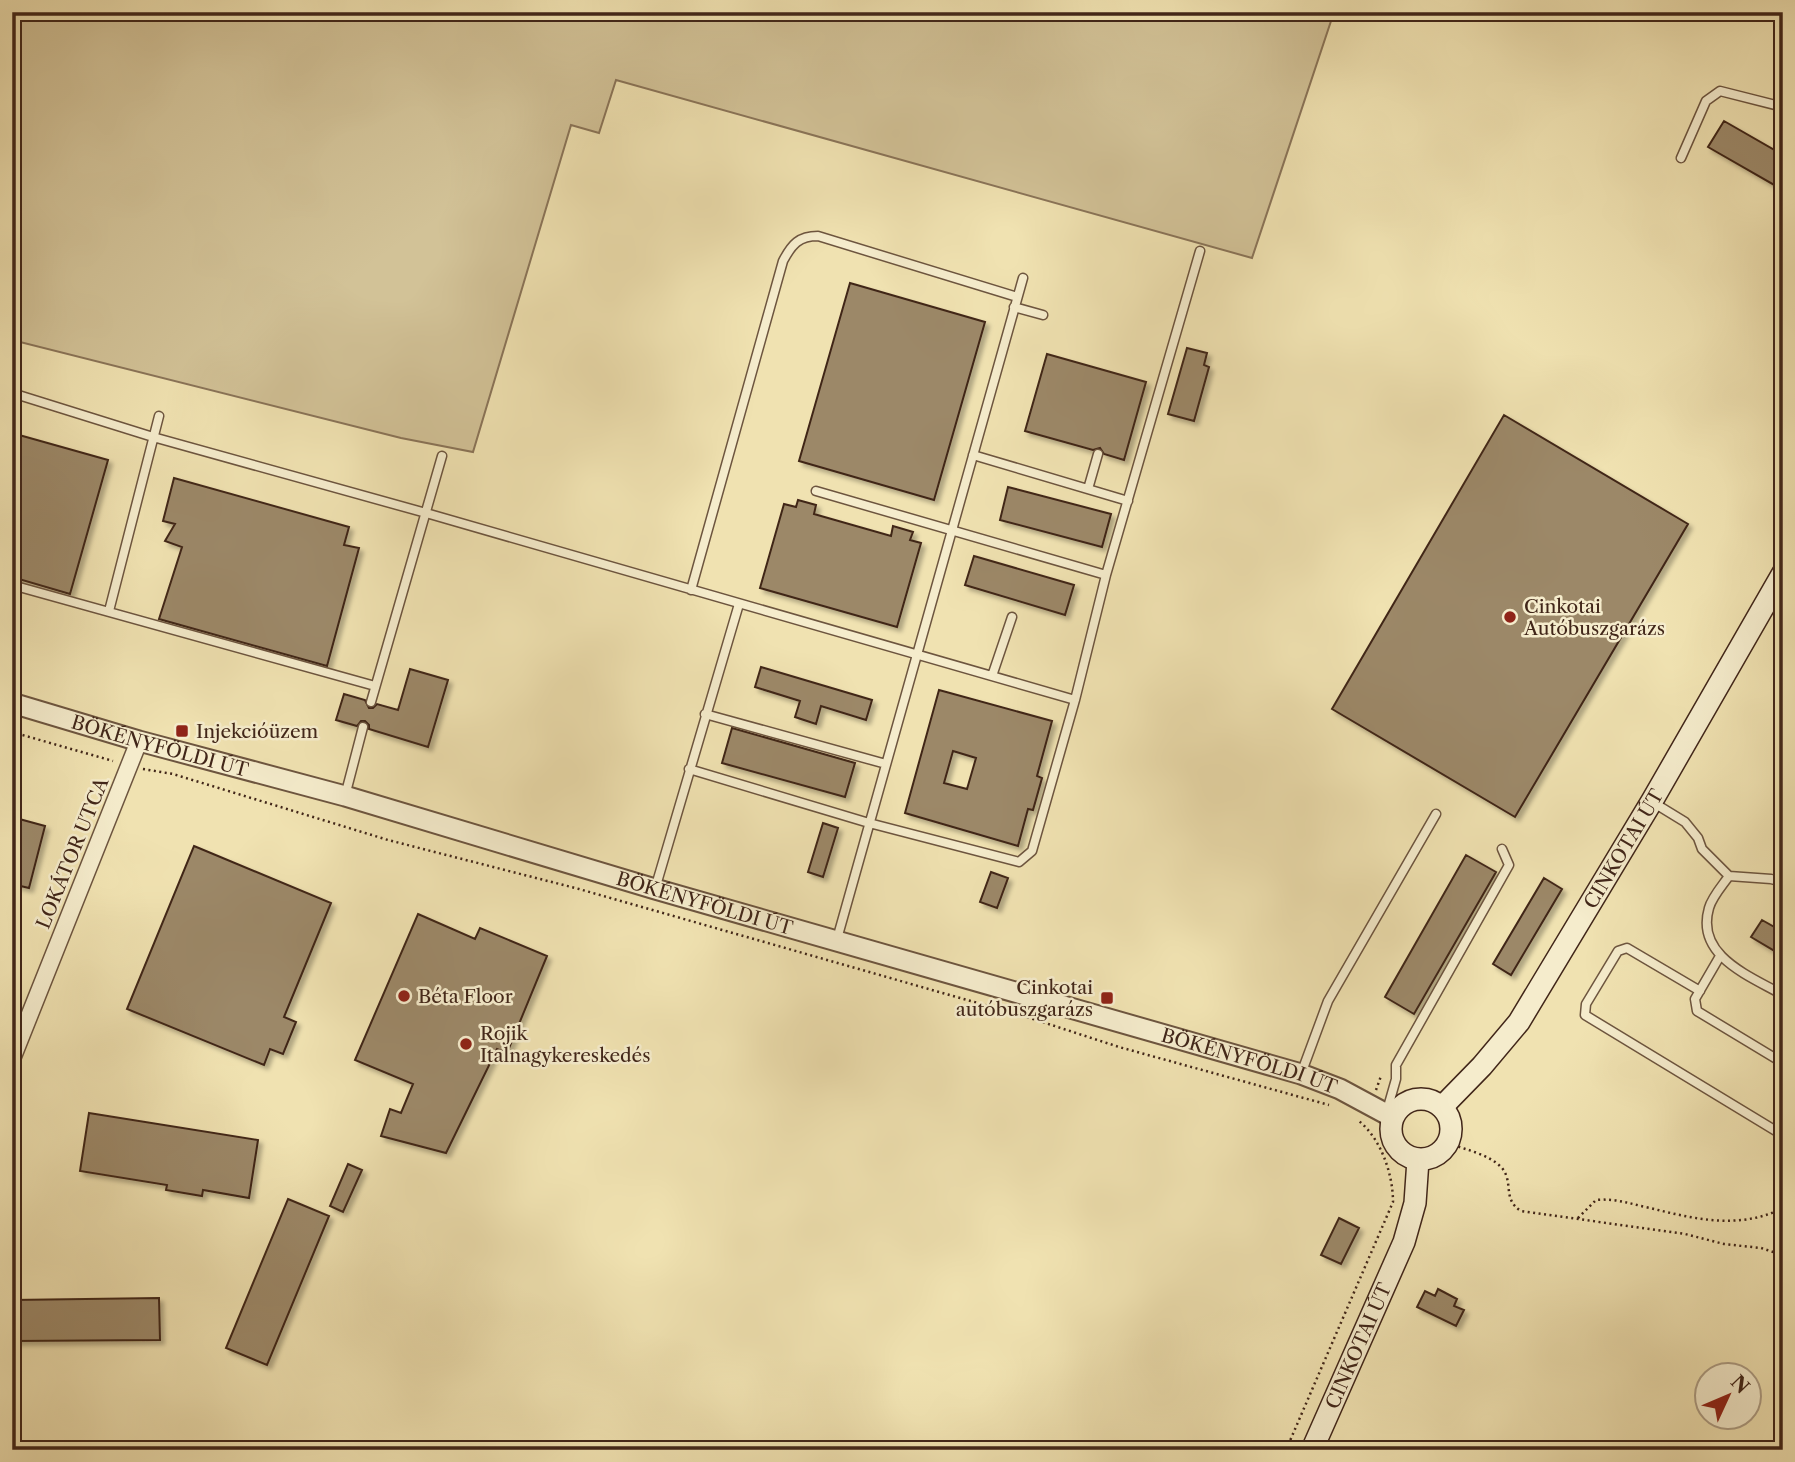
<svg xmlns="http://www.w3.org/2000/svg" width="1795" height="1462" viewBox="0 0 1795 1462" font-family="'Libre Caslon Text',serif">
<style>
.green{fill:#d2c297;stroke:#8a7458;stroke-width:2}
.building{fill:#9c8868;stroke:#412619;stroke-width:2;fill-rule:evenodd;filter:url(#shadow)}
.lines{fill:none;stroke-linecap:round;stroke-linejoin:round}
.service-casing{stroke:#6d553f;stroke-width:11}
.minor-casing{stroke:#6d553f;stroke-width:19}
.tertiary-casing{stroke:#6d553f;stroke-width:23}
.secondary-casing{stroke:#412619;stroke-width:24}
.path{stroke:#412619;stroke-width:2.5;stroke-dasharray:2 3.5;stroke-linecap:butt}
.service{stroke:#f5eccc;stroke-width:8}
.minor{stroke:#f5eccc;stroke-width:16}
.tertiary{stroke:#f5eccc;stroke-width:19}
.secondary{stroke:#f5eccc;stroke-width:21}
.poi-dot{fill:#8f2418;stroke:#f5eccc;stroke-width:2.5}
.labels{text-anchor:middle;stroke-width:5;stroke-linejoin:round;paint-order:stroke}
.poi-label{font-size:19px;fill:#412619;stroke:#f5eccc;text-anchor:start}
.street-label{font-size:19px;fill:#412619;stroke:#f5eccc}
</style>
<defs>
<filter id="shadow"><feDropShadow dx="4" dy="4" stdDeviation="2" flood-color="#0004"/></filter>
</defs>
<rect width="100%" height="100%" fill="#f0e2b1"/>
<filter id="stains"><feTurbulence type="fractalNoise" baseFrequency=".00286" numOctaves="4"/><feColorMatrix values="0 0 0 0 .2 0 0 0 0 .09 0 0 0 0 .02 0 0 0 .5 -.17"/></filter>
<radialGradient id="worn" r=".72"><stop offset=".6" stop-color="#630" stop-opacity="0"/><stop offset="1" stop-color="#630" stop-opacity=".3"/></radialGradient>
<!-- green -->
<path class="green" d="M12 12H1334L1252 258 616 80 599 133 571 125 473 452 401 438 12 340Z"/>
<!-- building -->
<path class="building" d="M1724 121 1783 155V190L1708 147Z
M850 283 985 322 934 500 799 461Z
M1187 348 1207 353 1204 365 1209 367 1194 421 1168 414Z
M1047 354 1146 382 1124 460 1104 454 1100 448 1093 450 1025 431Z
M1504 415 1688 524 1515 817 1332 709Z
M12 433 108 460 70 594 12 577Z
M174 478 349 527 344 545 359 548 327 666 159 619 182 547 165 541 175 524 163 521Z
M1008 487 1111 514 1102 547 1000 520Z
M798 500 816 505 814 514 891 536 893 526 913 532 910 540 921 543 897 627 760 588 784 504 796 507Z
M974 556 1074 585 1065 615 965 585Z
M761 667 872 700 866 720 821 706 816 724 795 717 800 701 755 687Z
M410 669 448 680 428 747 369 729V725L365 721H361L357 726 336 720 344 694 365 700 369 708H373L377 704 398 710Z
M939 690 1052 721 1037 776 1042 778 1033 810 1028 809 1018 846 905 813ZM953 751 976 758 967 789 944 783Z
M732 728 855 763 845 797 722 763Z
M12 817 45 826 29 888 12 884Z
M823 823 838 828 823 877 808 872Z
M194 846 331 903 284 1017 296 1022 283 1054 270 1049 264 1065 127 1009Z
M1466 855 1496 872 1414 1014 1385 997Z
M991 872 1008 878 997 908 980 902Z
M1544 878 1562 889 1511 975 1493 964Z
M418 914 475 939 480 928 547 956 507 1053 497 1049 446 1153 381 1136 390 1109 401 1113 413 1084 355 1060Z
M1762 920 1783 932V956L1751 937Z
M89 1113 258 1140 249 1198 203 1190 202 1196 166 1190 167 1185 80 1171Z
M348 1164 362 1170 343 1212 330 1206Z
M288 1199 329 1216 267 1365 226 1348Z
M1339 1218 1359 1228 1341 1264 1321 1255Z
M1438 1289 1457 1299 1454 1306 1464 1310 1456 1326 1417 1307 1425 1291 1435 1296Z
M159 1298 160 1340 12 1341V1300Z"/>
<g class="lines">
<defs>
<path id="service" d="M1681 158 1706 101 1720 91 1783 107
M1014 307 1043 315
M12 393 153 437 426 513 1075 700 1106 575 1200 251
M973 455 1128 501
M1088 489 1098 454
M816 491 1106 575
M12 585 375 686
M691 590 783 261C792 244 799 236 818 236L1017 297
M109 611 159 416
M992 676 1012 617
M371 702 442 456
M705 714 886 764
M689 769 869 823 1019 862 1032 851 1075 700
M345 796 363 727
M1654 803 1685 822 1698 838 1702 849 1729 876 1771 879 1783 882
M1729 876C1722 886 1712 897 1709 908 1695 956 1750 976 1783 995
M655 889 739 604
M837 939 1023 278
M1720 956 1695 999 1697 1011 1783 1063
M1700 991 1627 948 1618 951 1586 1004 1585 1015 1776 1131
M1301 1074 1328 1001 1436 814
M1386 1114 1396 1079V1065L1509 865 1502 849"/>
<path id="minor" d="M12 1059 139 741"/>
<g id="tertiary">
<path id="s1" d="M12 703 139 741 345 796 655 889 1301 1074 1340 1089 1392 1117"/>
</g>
<g id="secondary">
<circle cx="1421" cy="1129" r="30"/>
<path id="s2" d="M1442 1107 1482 1066 1519 1022 1652 801 1783 573"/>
<path id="s3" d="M1312 1450 1404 1242 1415 1203 1418 1160"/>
</g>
</defs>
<!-- service casing -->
<use href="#service" class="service-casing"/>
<!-- minor casing -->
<use href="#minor" class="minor-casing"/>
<!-- tertiary casing -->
<use href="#tertiary" class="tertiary-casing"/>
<!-- secondary casing -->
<use href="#secondary" class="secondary-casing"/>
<!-- path -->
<path class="path" d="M12 732 113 761
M143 769 173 774 388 840 579 889 1030 1018 1119 1047 1329 1105
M1376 1090 1381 1076
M1448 1143C1466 1150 1489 1154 1502 1168 1514 1183 1502 1199 1521 1211L1685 1234 1724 1244 1761 1248 1776 1253 1783 1259
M1578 1218 1596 1200C1615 1198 1631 1204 1650 1208 1694 1219 1740 1230 1783 1208
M1286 1450 1393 1202C1393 1174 1381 1139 1359 1121"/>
<!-- service -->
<use href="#service" class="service"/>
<!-- minor -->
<use href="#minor" class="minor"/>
<!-- tertiary -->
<use href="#tertiary" class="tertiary"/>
<!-- secondary -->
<use href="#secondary" class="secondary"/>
</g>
<!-- markers -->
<g class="poi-dot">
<circle cx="1510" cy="617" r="7"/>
<rect x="175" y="724" width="14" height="14" rx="3.5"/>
<circle cx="404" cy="996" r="7"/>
<rect x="1100" y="991" width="14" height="14" rx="3.5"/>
<circle cx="466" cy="1044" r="7"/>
</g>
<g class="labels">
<!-- poi labels -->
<g class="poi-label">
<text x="1524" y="613">Cinkotai<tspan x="1524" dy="22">Autóbuszgarázs</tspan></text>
<text x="196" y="738">Injekcióüzem</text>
<text x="1093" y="994" text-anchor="end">Cinkotai<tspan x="1093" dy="22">autóbuszgarázs</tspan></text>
<text x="418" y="1003">Béta Floor</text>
<text x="480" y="1040">Rojik<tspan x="480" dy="22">Italnagykereskedés</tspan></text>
</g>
<!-- street labels -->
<g class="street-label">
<text dy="7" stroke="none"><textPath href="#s1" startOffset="154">BÖKÉNYFÖLDI ÚT</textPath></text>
<text dy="7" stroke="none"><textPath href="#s2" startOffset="317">CINKOTAI ÚT</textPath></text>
<text transform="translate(72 853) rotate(-68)" y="7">LOKÁTOR UTCA</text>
<text dy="7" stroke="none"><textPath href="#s1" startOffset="721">BÖKÉNYFÖLDI ÚT</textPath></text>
<text dy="7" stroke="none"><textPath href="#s1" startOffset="1288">BÖKÉNYFÖLDI ÚT</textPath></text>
<text dy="7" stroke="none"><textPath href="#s3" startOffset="114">CINKOTAI ÚT</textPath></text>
</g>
</g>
<!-- margin -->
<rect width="1795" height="1462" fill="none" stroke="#f0e2b1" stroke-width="42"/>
<rect x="14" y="14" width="1767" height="1434" fill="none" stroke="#412619" stroke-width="3.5"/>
<rect x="21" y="21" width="1753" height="1420" fill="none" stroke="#412619" stroke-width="2"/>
<!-- north arrow -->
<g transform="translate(1728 1396) rotate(46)"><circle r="33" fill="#f5eccc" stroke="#ad9d84" stroke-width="2"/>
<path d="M0-5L12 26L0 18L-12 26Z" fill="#8f2418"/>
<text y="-10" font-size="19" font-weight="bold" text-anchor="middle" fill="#412619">N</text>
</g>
<rect width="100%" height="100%" filter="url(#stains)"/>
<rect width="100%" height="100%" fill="url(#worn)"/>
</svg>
